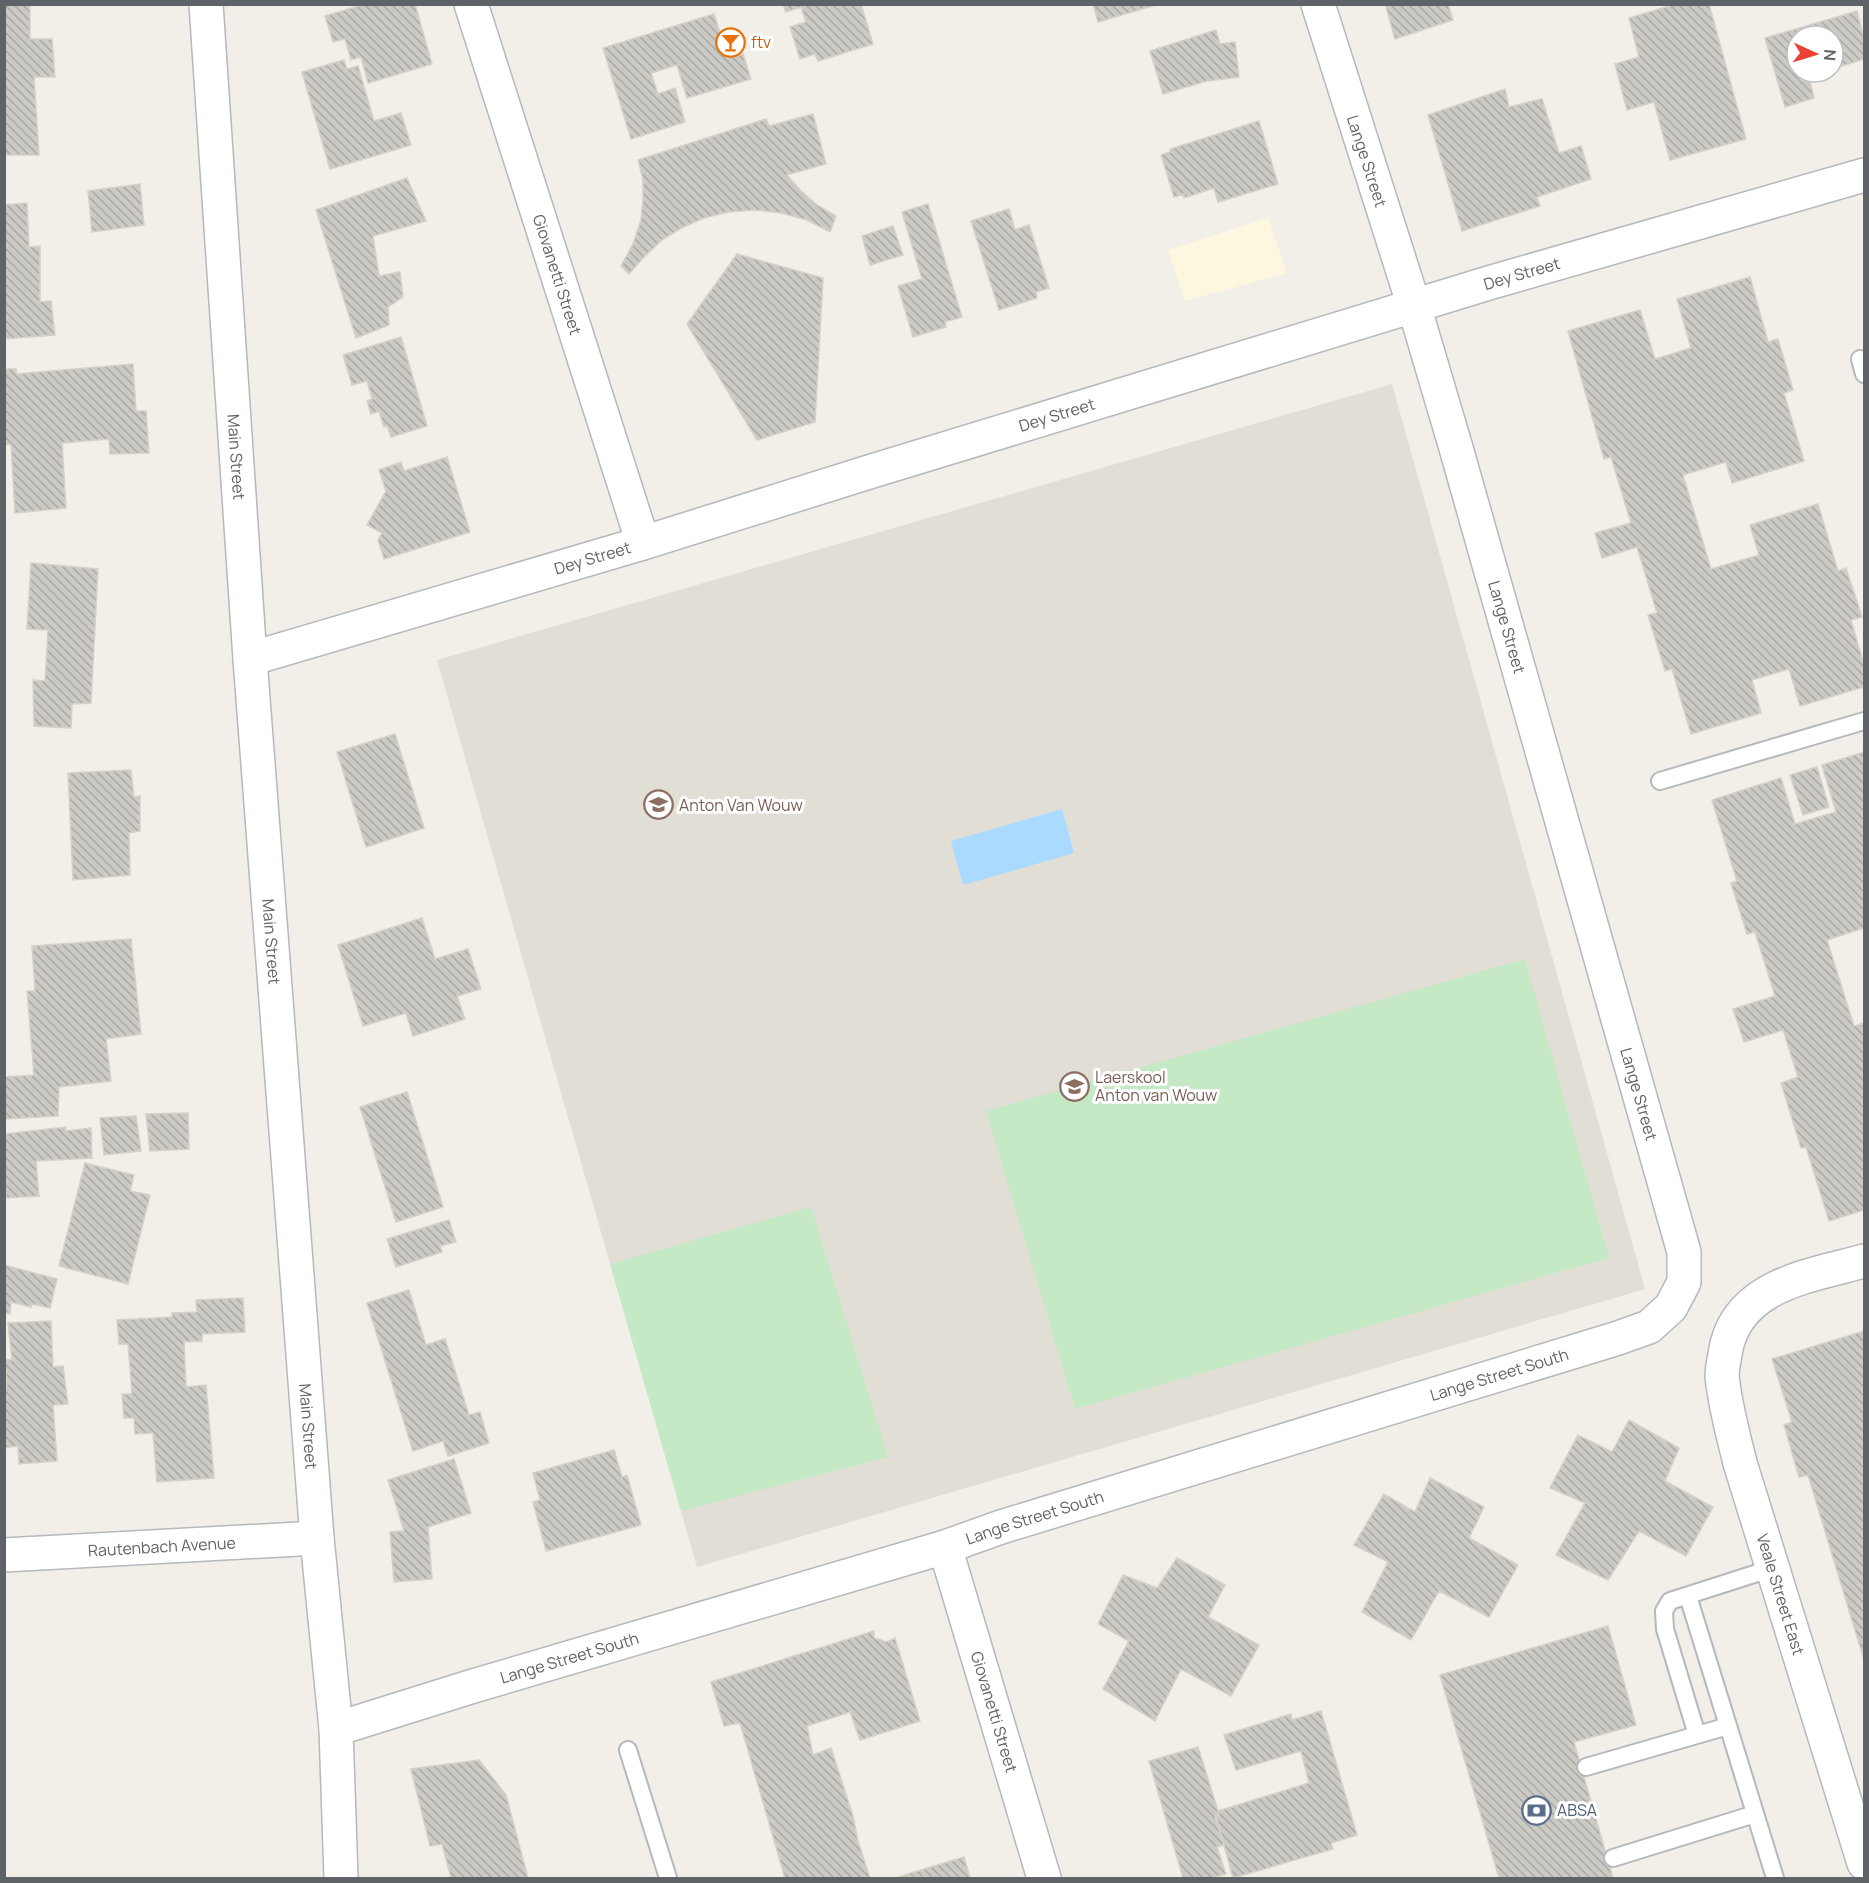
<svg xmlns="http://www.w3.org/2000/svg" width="1869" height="1883" viewBox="0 0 1869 1883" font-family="Manrope,sans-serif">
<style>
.commercial{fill:#fef7e0}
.education{fill:#e1ded6}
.garden{fill:#c5e8c5}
.water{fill:#aadaff}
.building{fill:url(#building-back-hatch);stroke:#d6d1c6;stroke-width:1.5}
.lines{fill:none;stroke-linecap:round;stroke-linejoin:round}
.lane-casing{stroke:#b5b8bc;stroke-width:20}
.street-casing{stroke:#b5b8bc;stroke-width:36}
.lane{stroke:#fff;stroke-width:16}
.street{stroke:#fff;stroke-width:33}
.labels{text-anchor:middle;stroke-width:6;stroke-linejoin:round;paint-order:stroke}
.food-label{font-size:16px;fill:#c56008;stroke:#fff;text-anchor:start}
.street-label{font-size:16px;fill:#5f6368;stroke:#fff}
.education-label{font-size:16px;fill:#785e54;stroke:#fff;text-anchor:start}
.service-label{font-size:16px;fill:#4e5e75;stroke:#fff;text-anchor:start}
</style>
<defs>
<pattern id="building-back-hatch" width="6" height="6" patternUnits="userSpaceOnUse" patternTransform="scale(1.5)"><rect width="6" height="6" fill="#cccac5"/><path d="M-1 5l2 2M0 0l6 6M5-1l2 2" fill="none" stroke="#a9a8a4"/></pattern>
</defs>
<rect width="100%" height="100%" fill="#f1efe8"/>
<!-- commercial -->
<path class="commercial" d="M1268 218 1287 273 1185 301 1168 250Z"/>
<!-- education -->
<path class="education" d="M1392 384 1645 1289 697 1567 437 660Z"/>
<!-- garden -->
<path class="garden" d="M1525 959 1609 1258 1075 1409 986 1111Z
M811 1207 888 1457 681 1511 610 1264Z"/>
<!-- water -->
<path class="water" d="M1062 809 1074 853 963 885 951 841Z"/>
<!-- building -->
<path class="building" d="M4 4H30V39H52L55 77H34L39 155H4Z
M365 4H415L432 64 368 83 361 57 351 60 345 39 333 42 325 16Z
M783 4H861L873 44 818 61 815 54 800 59 790 27 806 22 801 7 786 12Z
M1093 4H1156V5L1098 22Z
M1385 4H1448L1453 20 1395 39Z
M1676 4H1709L1746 139 1670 160 1654 102 1627 110 1615 64 1639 57 1629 18Z
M1857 11 1864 39V59L1833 69V36H1797V72H1825L1809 77 1814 98 1785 107 1765 38Z
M714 14 728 58 743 54 751 79 687 98 677 65 651 73 658 94 675 88 685 122 631 139 603 48Z
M1216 30 1220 44 1235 42 1239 77 1207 81 1163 94 1150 51Z
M344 60 347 69 358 66 374 121 401 113 411 145 330 169 302 72Z
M1505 89 1509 107 1542 99 1559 153 1581 146 1591 179 1537 197 1540 206 1462 231 1428 115Z
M813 114 826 164 787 175 801 191 817 205 836 216 830 232 807 220 781 213 755 210 728 212 704 218 683 227 662 240 645 256 629 274 621 266 633 244 641 220 643 200V180L638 160 766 119 769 126Z
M1259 121 1278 184 1218 202 1214 188 1184 198V194L1174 197 1161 155 1170 152V149Z
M407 178 426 221 373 236 379 276 400 272 403 297 388 307 389 325 356 338 316 210Z
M140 184 144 225 92 232 88 191Z
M27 203 29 247 40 246V302L51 301 55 335 4 339V205Z
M928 204 962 317 945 322 946 327 913 337 898 286 922 279 902 212Z
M1009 209 1015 230 1029 225 1049 288 1036 292 1037 298 999 310 971 221Z
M893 226 903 255 870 265 862 236Z
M737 254 823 278 815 422 757 440 687 324Z
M1750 277 1768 342 1778 339 1793 390 1784 393 1804 461 1732 483 1726 462 1683 475 1711 569 1759 555 1750 525 1818 504 1838 571 1846 568 1862 617 1851 620 1864 665V687L1800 706 1789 669 1752 680 1761 713 1691 734 1672 669 1665 671 1648 615 1657 613 1637 547 1602 558 1595 533 1631 523 1611 457 1604 459 1568 331 1640 310 1655 359 1691 348 1677 299Z
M401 337 427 426 391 437 387 426 384 427 379 411 371 414 367 401 372 399 367 381 352 385 343 355Z
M133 364 136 411H146L149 453 110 454 109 439 62 443 66 508 15 513 11 444 4 445V369H16V374Z
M447 457 470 532 384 559 378 540 382 533 367 525 386 491 379 470 401 462 404 471Z
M31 563 98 569 91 703 72 704 71 728 34 726 33 680 45 681 48 630 27 629Z
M395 734 424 828 366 847 337 752Z
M1864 752V928L1827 940 1854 1026 1864 1023V1210L1829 1221 1806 1147 1801 1148 1781 1083 1798 1077 1783 1030 1744 1042 1733 1009 1775 996 1755 932 1747 934 1731 883 1737 881 1712 800 1781 778 1795 824 1836 812 1822 765Z
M1817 767 1829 807 1803 815 1790 775Z
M131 770 134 797 140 796V831L129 833 130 875 73 880 68 773Z
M422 918 435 959 468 949 481 989 457 996 465 1019 413 1036 406 1013 363 1026 338 945Z
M131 939 141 1034 106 1039 111 1081 59 1087 58 1116 5 1119 4 1077 34 1075 27 991H35L32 946Z
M407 1092 443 1207 396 1222 360 1107Z
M188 1113 189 1149 150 1151 146 1114Z
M136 1116 141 1151 104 1155 100 1118Z
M66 1127 65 1131 91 1128 92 1158 36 1161 39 1196 6 1198 4 1134Z
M85 1163 134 1175 130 1191 150 1195 128 1284 59 1266Z
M449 1220 456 1242 440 1246 442 1252 396 1267 387 1239Z
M4 1265 57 1279 50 1308 32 1304 31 1307 11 1302 10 1314 4 1312Z
M409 1290 426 1345 445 1339 469 1415 480 1412 489 1443 448 1456 443 1441 413 1451 367 1303Z
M243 1298 245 1332 202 1334V1341L184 1342 186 1387 206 1385 214 1478 157 1482 153 1433 135 1434 134 1418H124L122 1394H132L128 1344H119L117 1320 172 1317V1313L197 1312 196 1300Z
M51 1321 53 1367 63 1366 68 1404 53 1405 57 1461 19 1464 18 1446 4 1448V1388L7 1387 5 1359 12 1360 8 1323Z
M1864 1331V1660L1808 1475 1799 1477 1784 1425 1792 1422 1772 1359Z
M1629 1420 1679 1448 1665 1481 1713 1507 1686 1556 1639 1531 1608 1580 1556 1555 1585 1503 1550 1488 1578 1435 1612 1452Z
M614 1450 622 1477 627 1475 641 1525 546 1551 533 1502 540 1500 533 1473Z
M454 1459 471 1513 428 1527 432 1579 394 1582 390 1532 404 1531 388 1480Z
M1430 1478 1484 1507 1469 1538 1518 1565 1489 1617 1439 1591 1411 1640 1362 1612 1388 1562 1354 1545 1384 1494 1415 1512Z
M1177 1558 1225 1585 1208 1617 1259 1645 1231 1696 1181 1669 1155 1721 1103 1689 1129 1641 1098 1624 1123 1575 1157 1588Z
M1608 1626 1636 1725 1574 1742 1613 1878H1499L1440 1675Z
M874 1631V1638L887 1642 895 1638 920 1721 860 1740 850 1712 807 1726 813 1755 831 1748 853 1816 858 1841 870 1878H785L740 1723 724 1726 711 1682Z
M1321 1711 1357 1835 1331 1843 1333 1849 1233 1878 1216 1816 1219 1815 1218 1811 1309 1783 1301 1751 1236 1770 1224 1735 1291 1714 1292 1720Z
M1198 1747 1219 1814 1215 1816 1224 1845 1217 1847 1226 1874 1212 1878H1183L1149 1761Z
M479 1760 506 1795 528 1878H451L442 1844 430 1846 411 1769Z
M964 1857 970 1878 898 1877Z"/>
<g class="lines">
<defs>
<path id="lane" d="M1860 359 1864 374
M1660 781 1864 721
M1688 1596 1775 1878
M1697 1735 1728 1726
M628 1750 668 1878
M1586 1767 1697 1735 1665 1629 1664 1611 1670 1601 1773 1568
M1613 1858 1755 1814"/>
<g id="street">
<path id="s1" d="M206 4 250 659 317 1538 336 1729 341 1878"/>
<path id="s2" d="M471 4 643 543"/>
<path id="s3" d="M250 659 643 543 869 472 1492 282 1864 175"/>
<path id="s4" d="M1864 1261C1809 1276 1735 1285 1725 1354 1724 1361 1722 1369 1722 1376 1725 1406 1733 1434 1740 1463L1864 1863"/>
<path id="s5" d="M945 1547 1044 1878"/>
<path id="s6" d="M4 1555 317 1538"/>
<path id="s7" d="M336 1729 470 1687 945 1547 1001 1527 1615 1339 1649 1327 1671 1307 1684 1282V1252L1456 448 1414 306 1318 4"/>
</g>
</defs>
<!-- lane casing -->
<use href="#lane" class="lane-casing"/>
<!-- street casing -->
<use href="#street" class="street-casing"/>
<!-- lane -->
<use href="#lane" class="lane"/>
<!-- street -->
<use href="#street" class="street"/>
</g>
<!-- icons -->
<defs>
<symbol id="bar-ring" viewBox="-11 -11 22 22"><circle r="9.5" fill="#fff" stroke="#e8710a" stroke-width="1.5"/><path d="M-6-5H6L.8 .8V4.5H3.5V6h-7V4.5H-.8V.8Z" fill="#e8710a"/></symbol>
<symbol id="school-ring" viewBox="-11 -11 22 22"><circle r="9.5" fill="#fff" stroke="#8d6e63" stroke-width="1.5"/><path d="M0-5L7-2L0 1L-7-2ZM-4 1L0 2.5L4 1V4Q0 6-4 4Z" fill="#8d6e63"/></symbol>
<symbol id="bank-ring" viewBox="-11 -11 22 22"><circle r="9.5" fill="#fff" stroke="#5c6f8a" stroke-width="1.5"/><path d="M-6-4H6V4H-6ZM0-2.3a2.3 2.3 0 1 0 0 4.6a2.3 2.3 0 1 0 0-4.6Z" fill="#5c6f8a"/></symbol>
</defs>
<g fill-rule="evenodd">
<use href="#bar-ring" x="714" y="26" width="33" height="33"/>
<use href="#school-ring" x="642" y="788" width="33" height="33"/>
<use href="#school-ring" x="1058" y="1070" width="33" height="33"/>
<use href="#bank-ring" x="1520" y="1794" width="33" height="33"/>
</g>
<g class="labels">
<!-- food labels -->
<g class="food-label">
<text x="751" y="48">ftv</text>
</g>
<!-- street labels -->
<g class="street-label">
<text transform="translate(1367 161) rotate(72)" y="6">Lange Street</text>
<text dy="6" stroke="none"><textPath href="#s2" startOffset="284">Giovanetti Street</textPath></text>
<text dy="6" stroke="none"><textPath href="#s3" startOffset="1329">Dey Street</textPath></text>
<text dy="6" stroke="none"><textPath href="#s3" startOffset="843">Dey Street</textPath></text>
<text dy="6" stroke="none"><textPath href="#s1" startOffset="454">Main Street</textPath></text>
<text dy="6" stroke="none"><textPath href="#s3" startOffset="357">Dey Street</textPath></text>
<text transform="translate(1507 627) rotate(74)" y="6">Lange Street</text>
<text dy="6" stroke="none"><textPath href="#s1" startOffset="940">Main Street</textPath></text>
<text transform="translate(1639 1094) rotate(74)" y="6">Lange Street</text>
<text dy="6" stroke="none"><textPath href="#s7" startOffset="1216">Lange Street South</textPath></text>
<text dy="6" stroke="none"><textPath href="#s1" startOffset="1426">Main Street</textPath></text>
<text dy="6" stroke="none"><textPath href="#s7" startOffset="730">Lange Street South</textPath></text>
<text dy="6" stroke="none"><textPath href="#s6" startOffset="158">Rautenbach Avenue</textPath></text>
<text dy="6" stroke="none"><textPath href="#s4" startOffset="428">Veale Street East</textPath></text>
<text dy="6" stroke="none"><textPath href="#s7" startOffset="244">Lange Street South</textPath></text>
<text dy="6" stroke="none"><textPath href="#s5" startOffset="172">Giovanetti Street</textPath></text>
</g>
<!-- education labels -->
<g class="education-label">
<text x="679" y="811">Anton Van Wouw</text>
<text x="1095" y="1083">Laerskool<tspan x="1095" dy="18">Anton van Wouw</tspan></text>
</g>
<!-- service labels -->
<g class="service-label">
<text x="1557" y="1816">ABSA</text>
</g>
</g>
<!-- border -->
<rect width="1869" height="1883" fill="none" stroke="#5f6368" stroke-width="12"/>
<!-- north arrow -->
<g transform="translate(1815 54) rotate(94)"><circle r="28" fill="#ffffff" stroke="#bfc1c3" stroke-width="1.5"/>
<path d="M0-4.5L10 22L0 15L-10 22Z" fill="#ea4335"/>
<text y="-9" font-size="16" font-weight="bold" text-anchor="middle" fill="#5f6368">N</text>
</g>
</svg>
